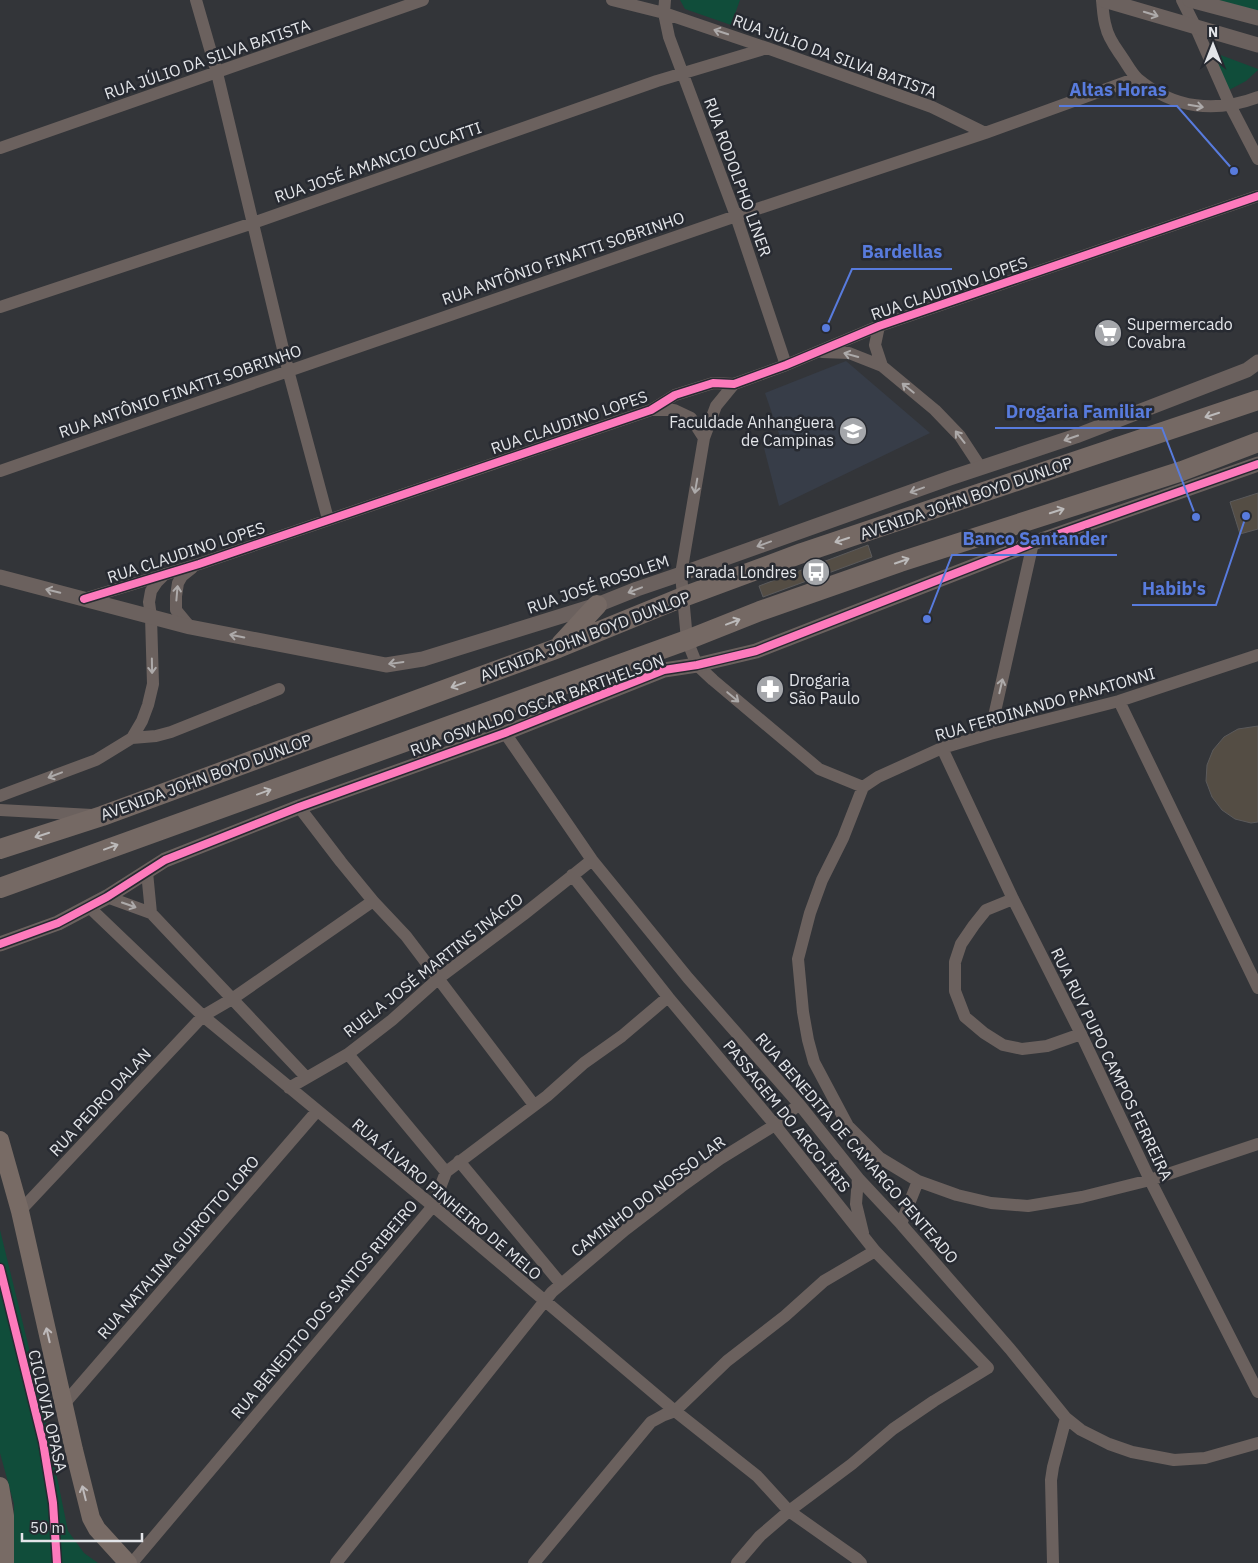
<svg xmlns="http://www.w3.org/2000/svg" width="1258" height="1563" viewBox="0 0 1258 1563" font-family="'IBM Plex Sans',sans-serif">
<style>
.built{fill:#373d48}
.green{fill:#104d3a}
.building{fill:#544d44;stroke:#5b5a5b}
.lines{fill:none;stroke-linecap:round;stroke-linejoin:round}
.minor{stroke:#6b615e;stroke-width:12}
.tertiary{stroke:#6b615e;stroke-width:15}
.secondary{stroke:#786b65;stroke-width:18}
.primary{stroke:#756964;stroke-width:20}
.cycleway-casing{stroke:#272a31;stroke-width:11}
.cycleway{stroke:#fd7abc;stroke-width:8}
.oneway{stroke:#adaaaa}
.oneway2{stroke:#bcbaba}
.oneway3{stroke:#bebabb}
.labels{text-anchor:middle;stroke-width:5;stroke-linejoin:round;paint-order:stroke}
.street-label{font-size:16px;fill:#e3e5e9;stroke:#272a31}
.poi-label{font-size:16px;fill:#e3e5e9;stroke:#272a31;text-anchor:start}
.leader{fill:none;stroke:#587bdd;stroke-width:2}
.callout-dot{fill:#587bdd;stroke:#272a31;stroke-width:2}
.callout-label{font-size:18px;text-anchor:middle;font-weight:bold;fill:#587bdd;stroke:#272a31;stroke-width:5;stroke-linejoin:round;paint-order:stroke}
</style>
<rect width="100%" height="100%" fill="#333539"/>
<!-- built -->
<path class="built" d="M846 361 930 433 779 506 764 448 781 440 765 393Z"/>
<!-- green -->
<path class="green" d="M680 0H740L731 25 685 9Z
M1215 0H1258V13Z
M1207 50 1258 69V70L1246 81 1229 90Z
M0 1230 39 1389 68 1531 84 1553 98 1563H13L14 1504 0 1453Z"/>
<!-- building -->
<path class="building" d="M1258 493V529L1240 534 1230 502Z
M868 545 872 557 763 597 759 586Z
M1258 726V822L1251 823 1235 819 1222 810 1212 797 1206 781 1207 765 1213 750 1224 737 1238 729Z"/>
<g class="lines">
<!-- minor -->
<path class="minor" d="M196 0 217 73 288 370 328 519
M612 0 664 13 767 48 932 107 985 133
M665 0 664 13 669 37 736 216 786 365
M1102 0C1103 9 1103 18 1106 27 1108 38 1116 48 1122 57 1127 64 1132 74 1138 79 1174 109 1216 113 1258 97
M1182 0 1196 28 1230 105 1258 159
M0 148 423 0
M0 307 253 223 657 81 767 48
M879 326 875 345 882 366
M822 352 849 353 882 366 935 410 960 436 981 468
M734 384 716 406 704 438 681 574 687 640 697 665 713 680 819 769 863 787
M651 410H674L691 418 704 438
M0 471 736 216 985 133 1137 78
M84 599 199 564 651 410 675 395 713 383 734 384 786 365 879 326 1258 196
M190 627 176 610V596L178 583 182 576 192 568
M1258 655 1119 701 990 734 942 748 878 777 863 787 843 838 822 880 810 913 798 959 803 1012 808 1040 814 1062 848 1126 880 1158 918 1181 957 1195 991 1203 1028 1206 1082 1197 1150 1180 1258 1144
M1119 701 1258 988
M505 733 592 860 688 978 799 1104 858 1178 901 1224 1010 1349 1066 1418 1081 1430 1109 1444 1132 1452 1174 1460 1205 1458 1258 1443
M990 734 1033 543
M132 738 156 736 171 732 279 689
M942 748 1013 899 1081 1034 1150 1180 1258 1392
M0 796 96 760 132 738 142 721 148 705 153 684 151 617 149 602 151 591 157 582 165 574
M299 807 341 862 373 901 406 936 534 1105
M0 810 92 815
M147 872 151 913
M572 875 668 997 775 1125 875 1251 988 1368 934 1401 893 1429 852 1464 789 1511 760 1536 737 1563
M107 897 151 913 306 1077
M1013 899 986 910 974 925 961 944 955 962V991L965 1017 984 1033 1003 1045 1022 1049 1047 1046 1081 1034
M89 907 203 1016 433 1206 675 1411 757 1476 789 1511 857 1559 861 1563
M348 1054 446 1172
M289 1088 348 1054 392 1020 439 978 523 915 592 860
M459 1161 561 1284
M858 1178 856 1204 863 1233
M20 1211 203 1016 232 999 373 901
M901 1224 918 1181
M64 1404 317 1111
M132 1563 433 1206 446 1172 547 1096 584 1063 622 1036 668 997
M336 1563 552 1292 625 1230 681 1187 720 1159 775 1125 799 1104
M534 1563 651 1422 664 1415 675 1411 727 1361 785 1316 824 1281 875 1251
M1053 1563 1051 1480 1053 1467 1066 1418"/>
<!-- tertiary -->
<path class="tertiary" d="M1104 0 1258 45
M1190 0 1258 18
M0 577 190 627 386 665 423 659 597 605 637 589 681 574 950 478 1076 436 1247 370 1258 362
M0 944 58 923 107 897 165 860 299 807 505 733 664 670 697 665 756 651 1033 543 1258 464"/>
<!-- secondary -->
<path class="secondary" d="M0 1140 20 1211 74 1450 91 1518 97 1529 128 1563
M0 1486 5 1516V1563"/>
<!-- primary -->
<path class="primary" d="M561 644 597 605
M0 849 102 816 558 648 683 597 802 553 1258 400
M0 888 687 640 760 611 900 562 1182 471 1258 442"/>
<defs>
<path id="cycleway" d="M84 599 199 564 651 410 675 395 713 383 734 384 786 365 879 326 1258 196
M0 944 58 923 107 897 165 860 299 807 505 733 664 670 697 665 756 651 1033 543 1258 464
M0 1268 43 1442 53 1503 57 1563"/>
</defs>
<!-- cycleway casing -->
<use href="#cycleway" class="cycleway-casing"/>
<!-- cycleway -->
<use href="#cycleway" class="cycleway"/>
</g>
<!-- one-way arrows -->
<defs><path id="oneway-shaft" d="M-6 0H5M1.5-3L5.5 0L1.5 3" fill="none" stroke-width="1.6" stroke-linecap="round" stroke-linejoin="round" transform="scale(1.25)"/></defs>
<g class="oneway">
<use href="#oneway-shaft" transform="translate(1151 14) rotate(17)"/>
<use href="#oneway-shaft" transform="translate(721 32) rotate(-162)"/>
<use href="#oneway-shaft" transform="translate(1196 106) rotate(9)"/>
<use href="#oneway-shaft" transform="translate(851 355) rotate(-165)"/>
<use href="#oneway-shaft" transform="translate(908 388) rotate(-141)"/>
<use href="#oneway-shaft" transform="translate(960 437) rotate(-128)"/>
<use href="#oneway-shaft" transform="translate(1071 438) rotate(161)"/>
<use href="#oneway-shaft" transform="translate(696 486) rotate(100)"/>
<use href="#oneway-shaft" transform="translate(917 490) rotate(160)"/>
<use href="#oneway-shaft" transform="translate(764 544) rotate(160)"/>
<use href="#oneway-shaft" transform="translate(635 590) rotate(159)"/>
<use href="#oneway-shaft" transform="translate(53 591) rotate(-166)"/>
<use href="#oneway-shaft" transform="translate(177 593) rotate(-85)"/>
<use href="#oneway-shaft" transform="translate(237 636) rotate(-169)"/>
<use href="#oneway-shaft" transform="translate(396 663) rotate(172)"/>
<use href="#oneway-shaft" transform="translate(152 666) rotate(89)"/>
<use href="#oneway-shaft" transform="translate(1001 686) rotate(-77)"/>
<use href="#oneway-shaft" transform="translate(733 697) rotate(40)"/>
<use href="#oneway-shaft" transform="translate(55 775) rotate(159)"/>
<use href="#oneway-shaft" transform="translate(129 905) rotate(19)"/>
</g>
<g class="oneway2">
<use href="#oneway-shaft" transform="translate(1212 415) rotate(162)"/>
<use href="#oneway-shaft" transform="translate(1057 511) rotate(-18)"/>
<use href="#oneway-shaft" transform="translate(842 540) rotate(162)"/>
<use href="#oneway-shaft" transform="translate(902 561) rotate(-19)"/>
<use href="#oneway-shaft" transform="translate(733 622) rotate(-21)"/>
<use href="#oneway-shaft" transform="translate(458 685) rotate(160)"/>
<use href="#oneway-shaft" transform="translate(264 792) rotate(-20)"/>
<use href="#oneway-shaft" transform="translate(42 835) rotate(162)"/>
<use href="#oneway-shaft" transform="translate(111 847) rotate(-20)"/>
</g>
<g class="oneway3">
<use href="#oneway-shaft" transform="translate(48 1335) rotate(-103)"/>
<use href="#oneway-shaft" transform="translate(84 1493) rotate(-104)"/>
</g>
<!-- icons -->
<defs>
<symbol id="supermarket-disc" viewBox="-11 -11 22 22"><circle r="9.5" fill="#a5a7ab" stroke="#272a31"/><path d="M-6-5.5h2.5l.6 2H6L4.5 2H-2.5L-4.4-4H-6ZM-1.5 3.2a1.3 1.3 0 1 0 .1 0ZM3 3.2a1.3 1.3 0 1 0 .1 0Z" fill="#fff"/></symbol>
<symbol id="university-disc" viewBox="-11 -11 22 22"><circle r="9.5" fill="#a5a7ab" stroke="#272a31"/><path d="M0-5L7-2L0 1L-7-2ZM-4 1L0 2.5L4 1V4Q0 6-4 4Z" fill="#fff"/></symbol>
<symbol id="bus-disc" viewBox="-11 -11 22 22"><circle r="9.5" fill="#a5a7ab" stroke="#272a31"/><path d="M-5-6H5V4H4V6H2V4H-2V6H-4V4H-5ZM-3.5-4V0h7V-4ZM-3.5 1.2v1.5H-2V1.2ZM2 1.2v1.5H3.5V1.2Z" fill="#fff"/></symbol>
<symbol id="pharmacy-disc" viewBox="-11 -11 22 22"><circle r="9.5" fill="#a5a7ab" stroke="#272a31"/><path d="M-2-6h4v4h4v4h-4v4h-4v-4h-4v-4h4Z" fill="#fff"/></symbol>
</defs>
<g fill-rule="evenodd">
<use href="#supermarket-disc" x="1092" y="317" width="32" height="32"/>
<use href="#university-disc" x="837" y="415" width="32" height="32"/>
<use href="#bus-disc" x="800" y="556" width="32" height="32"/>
<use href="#pharmacy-disc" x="754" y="673" width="32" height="32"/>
</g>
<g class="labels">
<!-- street labels -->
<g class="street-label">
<text transform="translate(835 56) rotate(20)" y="6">RUA JÚLIO DA SILVA BATISTA</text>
<text transform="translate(207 59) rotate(-19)" y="6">RUA JÚLIO DA SILVA BATISTA</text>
<text transform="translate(378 162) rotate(-19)" y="6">RUA JOSÉ AMANCIO CUCATTI</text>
<text transform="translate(738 177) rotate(70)" y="6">RUA RODOLPHO LINER</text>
<text transform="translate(563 258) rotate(-19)" y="6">RUA ANTÔNIO FINATTI SOBRINHO</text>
<text transform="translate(949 288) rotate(-19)" y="6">RUA CLAUDINO LOPES</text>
<text transform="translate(180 391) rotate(-19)" y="6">RUA ANTÔNIO FINATTI SOBRINHO</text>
<text transform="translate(569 422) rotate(-19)" y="6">RUA CLAUDINO LOPES</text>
<text transform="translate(966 498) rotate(-19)" y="6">AVENIDA JOHN BOYD DUNLOP</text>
<text transform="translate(186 552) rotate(-18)" y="6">RUA CLAUDINO LOPES</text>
<text transform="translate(598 584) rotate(-19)" y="6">RUA JOSÉ ROSOLEM</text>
<text transform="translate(585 636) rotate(-21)" y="6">AVENIDA JOHN BOYD DUNLOP</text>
<text transform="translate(1045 704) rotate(-16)" y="6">RUA FERDINANDO PANATONNI</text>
<text transform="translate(537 705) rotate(-20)" y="6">RUA OSWALDO OSCAR BARTHELSON</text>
<text transform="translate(206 777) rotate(-20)" y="6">AVENIDA JOHN BOYD DUNLOP</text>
<text transform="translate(433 965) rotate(-38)" y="6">RUELA JOSÉ MARTINS INÁCIO</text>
<text transform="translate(1112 1064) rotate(64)" y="6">RUA RUY PUPO CAMPOS FERREIRA</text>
<text transform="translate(100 1102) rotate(-47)" y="6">RUA PEDRO DALAN</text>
<text transform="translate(787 1116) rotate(51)" y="6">PASSAGEM DO ARCO-ÍRIS</text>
<text transform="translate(857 1148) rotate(49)" y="6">RUA BENEDITA DE CAMARGO PENTEADO</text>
<text transform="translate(648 1196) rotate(-37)" y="6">CAMINHO DO NOSSO LAR</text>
<text transform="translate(447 1199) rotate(40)" y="6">RUA ÁLVARO PINHEIRO DE MELO</text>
<text transform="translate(178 1247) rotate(-49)" y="6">RUA NATALINA GUIROTTO LORO</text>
<text transform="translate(324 1309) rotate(-50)" y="6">RUA BENEDITO DOS SANTOS RIBEIRO</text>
<text transform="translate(48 1411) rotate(77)" y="6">CICLOVIA OPASA</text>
</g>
<!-- poi labels -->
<g class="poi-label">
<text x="1127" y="330">Supermercado<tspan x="1127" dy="18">Covabra</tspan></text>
<text x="834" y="428" text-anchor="end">Faculdade Anhanguera<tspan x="834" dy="18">de Campinas</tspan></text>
<text x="797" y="578" text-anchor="end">Parada Londres</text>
<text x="789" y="686">Drogaria<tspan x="789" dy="18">São Paulo</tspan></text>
</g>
</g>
<!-- callouts -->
<path class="leader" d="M1234 171L1177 106H1059M826 328L852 269H952M1196 517L1162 428H995M927 619L952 555H1117M1246 516L1216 605H1132"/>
<g class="callout-dot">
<circle cx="1234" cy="171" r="5"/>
<circle cx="826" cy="328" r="5"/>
<circle cx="1196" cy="517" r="5"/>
<circle cx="927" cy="619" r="5"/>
<circle cx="1246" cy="516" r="5"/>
</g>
<g class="callout-label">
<text x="1118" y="96">Altas Horas</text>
<text x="902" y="258">Bardellas</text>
<text x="1079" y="418">Drogaria Familiar</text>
<text x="1035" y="545">Banco Santander</text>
<text x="1174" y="595">Habib's</text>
</g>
<!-- north arrow -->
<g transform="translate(1213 45)" stroke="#272a31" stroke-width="4" paint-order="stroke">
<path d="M0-4L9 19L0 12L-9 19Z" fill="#e3e5e9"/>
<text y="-8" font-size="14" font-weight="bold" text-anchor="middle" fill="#e3e5e9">N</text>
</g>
<!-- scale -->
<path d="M22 1533v8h120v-8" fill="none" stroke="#e3e5e9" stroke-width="2.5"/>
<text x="30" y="1533" font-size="15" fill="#e3e5e9" stroke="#272a31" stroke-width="4" paint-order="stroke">50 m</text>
</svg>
